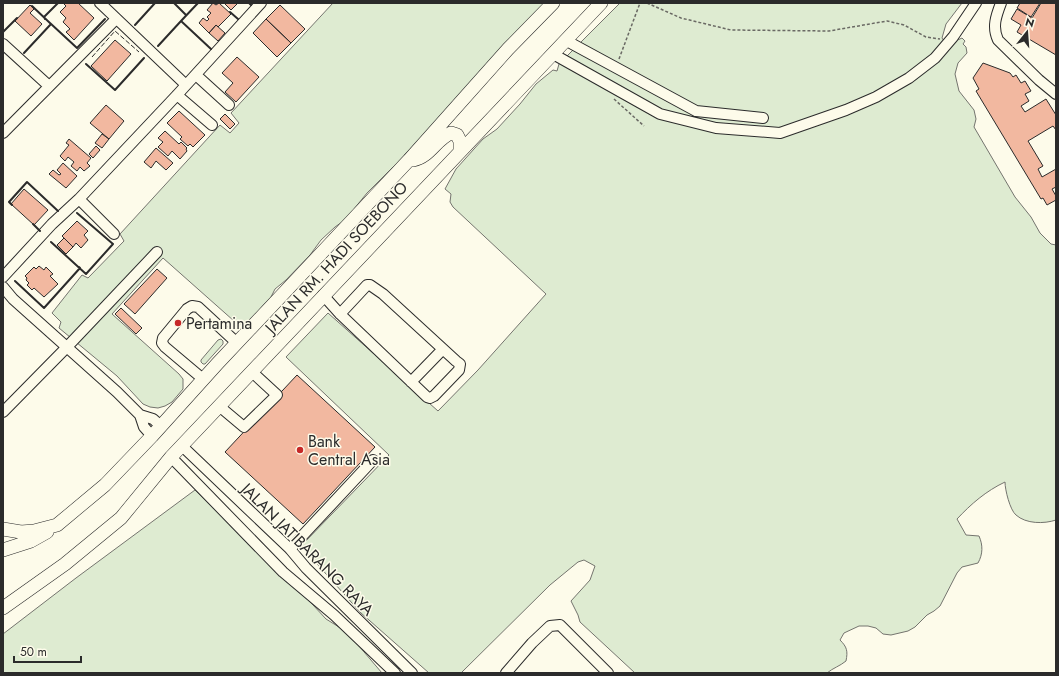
<svg xmlns="http://www.w3.org/2000/svg" width="1059" height="676" viewBox="0 0 1059 676" font-family="Jost,sans-serif">
<style>
.green{fill:#deebd1;stroke:#74746e}
.building{fill:#f2b8a0;stroke:#2b2b2b}
.lines{fill:none;stroke-linecap:round;stroke-linejoin:round}
.minor-casing{stroke:#2b2b2b;stroke-width:12}
.major-casing{stroke:#2b2b2b;stroke-width:14}
.path{stroke:#6a6964;stroke-width:1.5;stroke-dasharray:3 2;stroke-linecap:butt}
.minor{stroke:#fdfbea;stroke-width:10}
.major{stroke:#fdfbea;stroke-width:13}
.fence{stroke:#2b2b2b;stroke-width:1;stroke-dasharray:5 2;stroke-linecap:butt}
.wall{stroke:#2b2b2b;stroke-width:2}
.poi-dot{fill:#c62828;stroke:#fdfbea;stroke-width:1.5}
.labels{text-anchor:middle;stroke-width:3;stroke-linejoin:round;paint-order:stroke}
.street-label{font-size:16px;fill:#2b2b2b;stroke:#fdfbea}
.poi-label{font-size:16px;fill:#2b2b2b;stroke:#fdfbea;text-anchor:start}
</style>
<rect width="100%" height="100%" fill="#fdfbea"/>
<!-- green -->
<path class="green" d="M333 3H546L397 163 367 193 345 220 335 227 321 240 310 255 286 280 275 289 271 297 247 323 241 324 234 321 163 258 112 314 179 374 183 379V389L172 402 165 406 158 408 150 407 143 404 117 376 59 328 61 322 52 313 82 275 88 278 124 241 120 234 220 125 230 133 239 123 231 113Z
M620 3H962L946 24 942 38 947 45 962 38 965 41 963 44 966 47 967 53 958 63 955 74 959 91 974 110 976 119 974 127 1015 197 1031 217 1040 233 1051 244 1056 245V520C1044 524 1026 524 1016 515 1010 510 1005 490 1005 482 986 491 971 504 957 519L966 535 979 536C983 545 983 554 978 563L962 567 957 573 940 606 934 611 927 615 915 627 908 631 891 635 883 634 876 628 868 626H859L844 633 840 640C847 647 848 651 846 661 840 666 833 668 827 673H635L580 622 578 615 571 601 590 580 595 566 584 560 578 562 550 585 461 673H429L361 613 301 546 389 455 286 357 328 313 438 411 478 370 546 294 453 207 450 202 451 194 445 189 456 169 483 139 497 129 520 104 536 84 553 70 557 71 559 64Z
M221 339 223 341V344L205 364H203L201 362V360L218 340Z
M195 490 301 592 326 619 347 632 382 673H3V634L76 578Z"/>
<!-- building -->
<path class="building" d="M63 3H78L94 18 74 40 66 32 70 29 63 22 66 18 60 12 66 6Z
M213 3 216 5 219 3 231 14 218 27 216 25 209 33 199 23 203 18 207 21 209 19 207 17 211 13 207 10Z
M224 3H238L231 10Z
M1020 3H1040L1031 17 1017 8Z
M1041 3H1054L1056 4V55L1017 32 1021 25 1011 19 1017 9 1032 18Z
M30 5 34 9 30 13 42 24 31 36 15 21Z
M280 5 305 29 291 43 266 19Z
M266 19 291 43 277 57 253 33Z
M216 25 225 33 218 41 209 33Z
M115 40 131 54 107 81 91 66Z
M237 57 259 77 236 102 225 92 233 83 222 73Z
M983 63 1010 73 1013 77 1016 75 1021 83 1025 81 1031 91 1025 94 1029 101 1021 106 1025 112 1046 99 1056 115V130L1053 126 1028 141 1043 166 1038 169 1042 177 1056 169V187L1052 189 1056 196V200L1047 205 1043 198 1041 199 976 91 979 89 973 78Z
M106 105 124 121 109 139 90 123Z
M179 111 205 135 193 147 190 144 188 146 180 139 182 137 167 123Z
M225 114 235 124 230 129 220 119Z
M165 131 179 144 181 142 187 148 186 149 187 151 180 159 172 151 168 156 158 147 163 142 158 138Z
M102 134 109 139 102 148 95 143Z
M69 139 91 158 87 163 90 166 84 171 80 167 77 171 71 166 74 162 68 157 65 161 60 156 69 145 66 143Z
M96 146 100 150 93 158 89 154Z
M156 148 173 163 166 170 156 161 151 168 144 162Z
M63 163 77 176 66 188 49 174 53 170 59 175 61 174 57 170Z
M24 189 48 210 34 225 11 204Z
M77 221 88 231 84 235 88 240 81 248 76 243 73 247 62 236Z
M64 238 73 247 66 254 57 245Z
M39 266 44 270 46 267 53 274 50 276 58 284 44 297 34 288 32 290 27 285 29 283 26 280 27 278 25 276 34 267 36 269Z
M157 269 167 278 135 314 124 304Z
M121 308 142 328 136 334 115 314Z
M297 375 375 447 303 524 225 452Z"/>
<g class="lines">
<defs>
<path id="minor" d="M100 3 186 85
M1001 3C996 16 992 27 998 40L1039 80 1056 94
M565 40 696 111 763 118
M3 44 49 86
M553 54 660 114 716 128 780 133 846 110 876 97 909 78 935 58 953 37 976 3
M196 75 229 105
M177 95 212 125
M3 133 116 19
M114 234 79 199 177 95 261 3
M3 277 52 224 79 199
M3 287 13 299 117 392 140 415 144 427 152 436
M323 295 340 314 427 397 430 398 434 396 459 370 460 364 456 361 383 294 370 285H367L340 314
M203 379 165 347 162 343 163 338 187 309 192 306 198 307 237 343
M411 382 443 349
M219 406 244 427 277 395 252 372
M3 412 67 347 157 252
M140 415 153 419 161 426
M182 446 290 549 306 568 412 673
M171 457 283 572 334 615 395 673
M290 549 373 460
M506 673 532 643 550 626 560 625 608 673"/>
<path id="major" d="M413 160C430 157 436 139 451 133L457 135 460 141V151
M3 529 21 532 34 531 57 525 105 485 152 436 217 364 409 160 508 49 553 3
M3 550 31 541 47 532
M3 608 65 564 121 518 171 457 601 3"/>
</defs>
<!-- minor casing -->
<use href="#minor" class="minor-casing"/>
<!-- major casing -->
<use href="#major" class="major-casing"/>
<!-- path -->
<path class="path" d="M647 3 681 18 731 30 829 31 887 21 904 25 926 37 940 39
M619 59 640 3
M614 99 644 126"/>
<!-- minor -->
<use href="#minor" class="minor"/>
<!-- major -->
<use href="#major" class="major"/>
<!-- fence -->
<path class="fence" d="M92 57 115 31 139 52"/>
<!-- wall -->
<path class="wall" d="M174 3 186 15
M198 3 181 21 211 49
M249 3 251 5
M230 12 238 19
M45 19 44 17 58 3
M50 23 77 48 105 19
M135 25 155 3
M3 32 17 18
M158 46 181 21
M24 53 51 24 32 6
M86 64 115 90 144 58
M12 205 9 202 27 182 58 211
M33 224 40 231
M51 242 86 274 113 244 77 213
M15 281 44 308 80 268 79 267"/>
</g>
<!-- markers -->
<g class="poi-dot">
<circle cx="178" cy="323" r="4"/>
<circle cx="300" cy="450" r="4"/>
</g>
<g class="labels">
<!-- street labels -->
<g class="street-label">
<text transform="translate(336 257) rotate(-47)" y="6">JALAN RM. HADI SOEBONO</text>
<text transform="translate(308 549) rotate(45)" y="6">JALAN JATIBARANG RAYA</text>
</g>
<!-- poi labels -->
<g class="poi-label">
<text x="186" y="329">Pertamina</text>
<text x="308" y="447">Bank<tspan x="308" dy="18">Central Asia</tspan></text>
</g>
</g>
<!-- border -->
<rect width="1059" height="676" fill="none" stroke="#2b2b2b" stroke-width="8"/>
<!-- north arrow -->
<g transform="translate(1027 32) rotate(17)" stroke="#fdfbea" stroke-width="3" paint-order="stroke">
<path d="M0-3L7 15L0 10L-7 15Z" fill="#2b2b2b"/>
<text y="-6" font-size="11" font-weight="bold" text-anchor="middle" fill="#2b2b2b">N</text>
</g>
<!-- scale -->
<path d="M14 656v6h67v-6" fill="none" stroke="#2b2b2b" stroke-width="2"/>
<text x="20" y="656" font-size="12" fill="#2b2b2b" stroke="#fdfbea" stroke-width="3" paint-order="stroke">50 m</text>
</svg>
